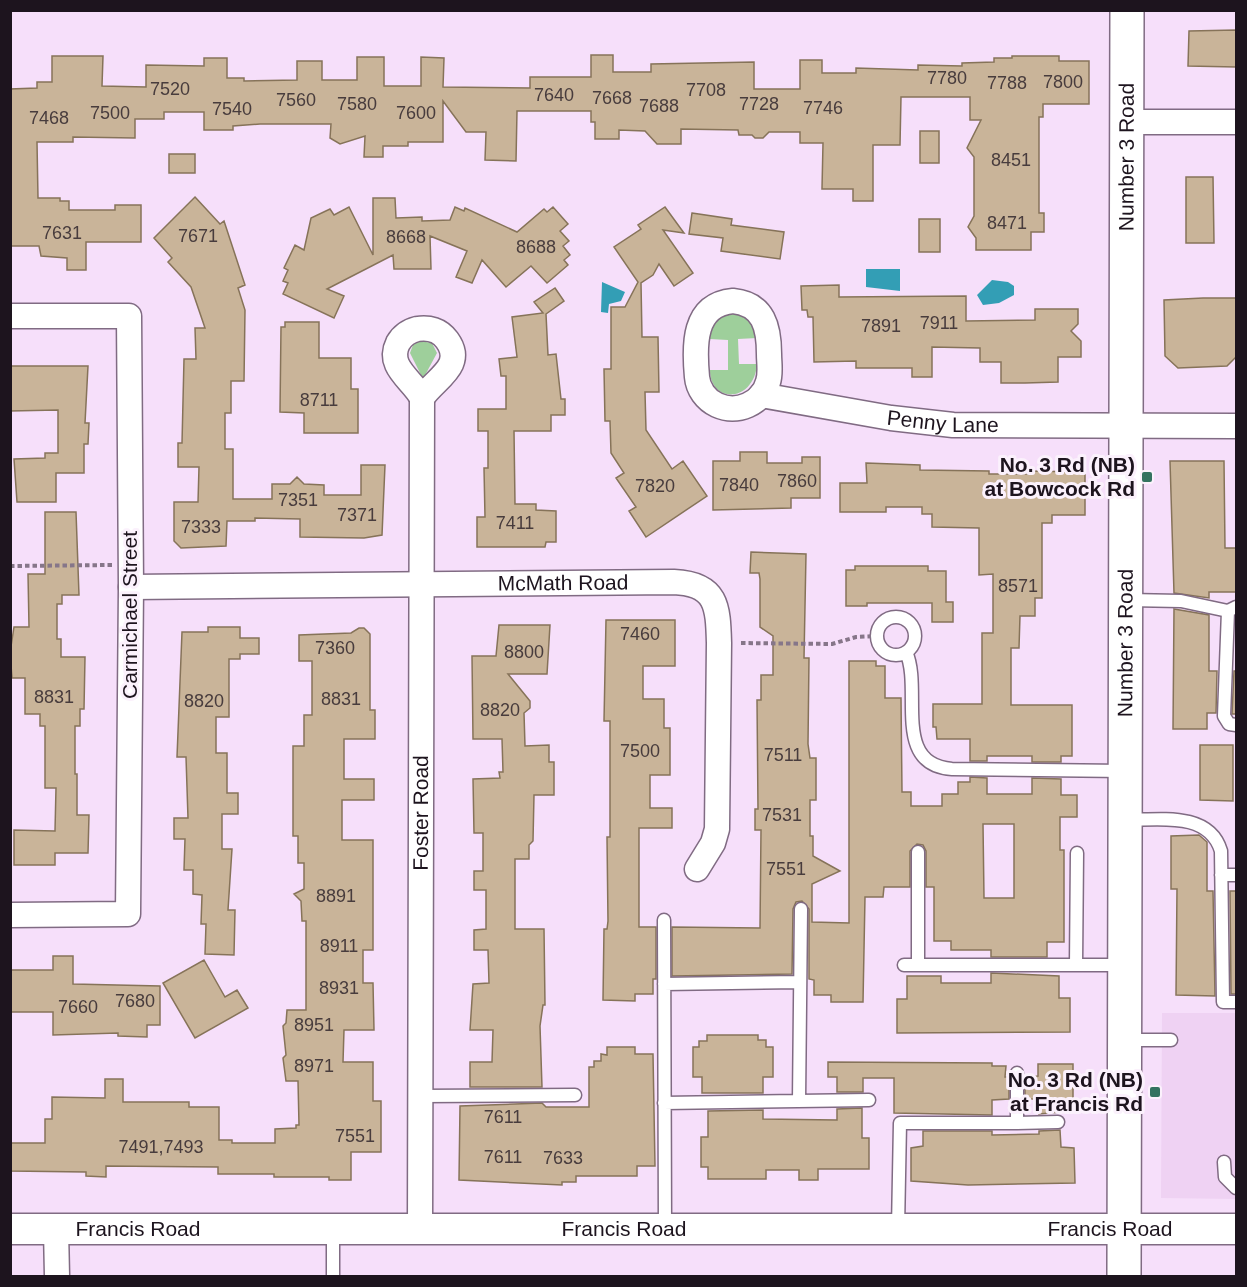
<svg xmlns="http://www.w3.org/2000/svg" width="1247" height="1287" viewBox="0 0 1247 1287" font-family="Helvetica,sans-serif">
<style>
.built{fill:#efd2f3}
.green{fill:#9ecf9b}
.water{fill:#339eb5}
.building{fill:#c9b499;stroke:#867359;stroke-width:1.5;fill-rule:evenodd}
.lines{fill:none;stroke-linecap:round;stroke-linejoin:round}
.service-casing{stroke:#806b83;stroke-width:15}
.minor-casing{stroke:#806b83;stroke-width:27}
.tertiary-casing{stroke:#806b83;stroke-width:33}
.secondary-casing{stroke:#806b83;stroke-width:36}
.path{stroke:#867689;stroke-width:4;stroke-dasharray:4.5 3;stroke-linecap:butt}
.service{stroke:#fff;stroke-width:12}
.minor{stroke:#fff;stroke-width:24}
.tertiary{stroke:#fff;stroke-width:30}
.secondary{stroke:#fff;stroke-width:33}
.poi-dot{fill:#347360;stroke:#fbf1fc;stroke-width:2}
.labels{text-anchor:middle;stroke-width:6;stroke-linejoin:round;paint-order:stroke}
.number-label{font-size:18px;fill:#483c3d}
.street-label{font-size:21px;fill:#1d141e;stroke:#fbf1fc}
.poi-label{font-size:21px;font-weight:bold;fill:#1d141e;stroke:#fbf1fc;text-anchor:end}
</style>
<rect width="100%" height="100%" fill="#f6dffa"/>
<!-- built -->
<path class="built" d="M1162 1013H1236V1199L1161 1198Z"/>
<!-- green -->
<path class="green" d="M733 314C749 315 753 325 757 338L738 339 739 364H757C754 403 710 404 710 370H728V340L710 339C710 324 717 316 733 314Z
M420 341 432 343 437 353 423 379 410 353 413 345Z"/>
<!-- water -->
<path class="water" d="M866 269H900V291L866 287Z
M992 280 1008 282 1014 286V295L999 303 983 305 977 295Z
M602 282 625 292 621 301 609 304 608 313 601 312Z"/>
<!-- building -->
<path class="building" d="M1236 30V67L1188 66 1189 31Z
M591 55H613V72H651V64L754 62V89H800V60H822V73H856V68L918 70V65L962 66V63L994 62V58H1012V56H1059V61H1089V104H1043V117H1039V213H1044V232H1031V250H976V238L968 227 974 216V157L967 148 981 120H970V97H901L900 145H873V201H853V189H822L823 143H800V132H769L763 138H755L752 135H739L738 130 681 129V144H657L645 131 619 130V139H595V122H591V111H517L516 161 485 160 486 132H466L443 101V142H408V146H383V157H364L365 136 340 144 330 138 331 124H260L233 126V130H204V112H164V119H135V138L73 137V142H37L38 198H60V201H69V210H115V205H141V242H86V270H67V258L41 256 39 246H11V244L10 89 37 88V82H52V56H103L102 86 146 87V65L204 66V58H227V78H244V81L297 80V61H322V80H357V57H384V86H421V57L444 58 443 87 530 88V77H591Z
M920 131H939V163H920Z
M169 154H195V173H169Z
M1186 177H1213L1214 243H1186Z
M195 197 220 224 224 221 245 285 238 288 245 310 244 381H231V413H225V449H233V499H272V484H290L297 477 304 484 324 485V495H361V465H385L382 535 364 538 300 537V519L255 518V521H227L226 546 181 548 174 541V502H198L199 467H178V443H182L184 359H196L195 328H205L191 287 168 262 172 258 154 238Z
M373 198H395L396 218 422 217V221L450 220 455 207 464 211 465 208 517 232 544 209 547 212 553 207 568 224 560 231 569 241 563 246 570 255 564 260 568 265 547 283 531 266 506 287 482 260 472 283 456 277 467 251 430 236 431 269H394L393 255 327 289 344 296 334 318 283 294 288 283 283 281 288 270 284 268 295 245 304 250 311 218 330 209 334 215 349 207 373 255Z
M665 207 684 233 663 230 693 273 674 286 659 264 653 275 641 283 642 337H658L659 392H645L646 430 672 469 683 461 707 496 646 537 629 511 636 507 616 478 624 473 611 453 610 421H605L604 369H611V307H625L638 282 614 247 641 229 638 225Z
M692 213 732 219 731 225 784 232 780 259 721 251 723 238 689 234Z
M919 219H940V252H919Z
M839 285V297L966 296V321L1035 320V309H1078V324L1071 331 1081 341V357H1058V382L1025 383H1001V362H980V348L932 347V377H912V368H856V361L814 362 813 317H808L807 310H802L801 286Z
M555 288 564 301 546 314 548 355 556 354 561 399H565V415H551V431H514L515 504H536V510L556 511V542H546L545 547H477V517H485L484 468H488V431H478V409H506V376H501L499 359 517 357 512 317 543 313 534 302Z
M1203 298H1236V357L1227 366 1178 368 1165 356 1164 300Z
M285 322H319V358H351V389H358V433H304V413L280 412 281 327H285Z
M10 366H88L85 423H89L88 444H84V473H56V502H17L14 459 45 458V453H58V410L10 411Z
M740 452H767V463H802V457H820V498H791V508L713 510V461H740Z
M1170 461H1224L1225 548H1236V592H1209V598L1174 593Z
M866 463 920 465V470L989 471V474H1029V471L1085 472V515H1052V523H1042V598H1035V616H1020L1019 648H1011V705H1072V756H1061V762H1032V756H987V761H970V739H937L936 727H933V704H982V633H993V574L979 575V528L932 527V514H922V507H886V512H840V483H867Z
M45 512H76L79 595H62V604H57V639H61V657H85L84 709H80V726H75V774H77V815H89L88 853H55V865H14V830L55 831 56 788H45V726H40V714H25V678H12L10 653 14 627H29L28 574H45Z
M751 552 806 554 804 658H809L808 744 810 758H816V800H810V836H813V856L840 871 812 884V922L849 923V661H876V666H885V698H901L902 792H911V806H942V794H958V782H970V777L987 778V794H1032V778L1061 779V795H1077V817H1060V850H1064V942H1047V957H991V950H951V941H934V887H926V851L923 845 917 844 910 851V887H884L883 897H865L863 1002H831V995H814V980L809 979V909L802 901 796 902 793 909 792 974 672 976V927L760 928 761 830H755V809H758L757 700H761V675H773V636L760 627V579L759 573H750ZM983 824H1014V898H984Z
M855 566H928V571H946V602H953V622H932V603H867V606H846V570H855Z
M1174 609 1209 615V671H1217L1216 713H1207V729H1173Z
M606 620H675V666H643V699H664V728H670V775H650V808H672V828H639V927H656V979H653V994H635V1001L603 1000 604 929H607L608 921 607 837H610V721H604Z
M499 625H550L547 674H508L530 701V708L524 713 525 746 549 745V762H554V795H534L533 841 529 845V859H515V929H544L545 1005H543L540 1026 542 1087H470V1062H492L493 1030H470L473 984 489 983 488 950H474V930L486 929V890H474V871H483V833H474L473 779 500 778 499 772H503L502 739H473L472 656H496Z
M208 627H240V638H259V654H240V659H229V717H216V753H227V793H238V814H222V849H232L228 910H235L234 955 205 954 206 924H201L202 895 193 894V870H184L185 839H174V818H188L186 757H177L182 632H208Z
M359 628H364L370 634V710H375V739H344V779H374V800H342V840H373V950H363V983H373L374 1030H344L343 1062H373V1101H381V1152H351V1180H329V1177H274V1174H218V1167L106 1166V1177L86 1176V1172L10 1171V1143H45V1119H52V1097L105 1098V1079H123V1102H189V1107H219V1140H232V1143H275V1129L296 1128V1125H299L298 1081H286L283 1058 286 1055 283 1026 286 1023 287 1010H306V921H302L301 901 294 894 304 889V863H298V836H293V746H304V715H312V661H299V635L351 633Z
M1234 671H1236V714H1232Z
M1200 745H1233V801L1200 800Z
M1199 835 1207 842V891H1213L1215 996 1176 995 1177 889H1171V836Z
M1230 891H1236V994H1231Z
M53 956H73V984L160 986V1025H147V1037L118 1036V1033L53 1035V1012H10V970H53Z
M204 960 225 997 237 990 248 1008 195 1038 163 983Z
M991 973 1059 976V998H1070V1032L897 1033V999H907V976H941V983H991Z
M707 1035H758V1040H766V1047H773V1077H763V1093H702V1077H693V1047H699V1041H707Z
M607 1047H635V1054H653L655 1166H637V1176H576V1182H562V1185L459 1180 460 1106 542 1103 546 1107H589V1067H594V1061H601V1054L607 1055Z
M828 1062 992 1063V1066H1006L1005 1077H1009V1099L992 1100V1115L894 1113V1078H863V1092H837V1077H828Z
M1038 1064H1073V1111L1039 1114V1099H1025V1077L1038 1076Z
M862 1108V1138H869V1169H818V1180H799V1170H766V1179H708V1167H701V1137H708V1111L763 1110V1119L837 1120V1109Z
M1060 1130 1061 1147 1074 1148 1075 1183 968 1185 911 1181V1148L923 1146V1131H992V1135L1039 1134V1131Z"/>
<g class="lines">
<defs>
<path id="service" d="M1128 600 1181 601 1228 611 1236 607
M1228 611 1224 716 1229 724 1236 725
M877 636a19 19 0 1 1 38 0a19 19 0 1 1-38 0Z
M906 652C923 689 891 765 952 769L1125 771
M1126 820C1159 820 1209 811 1221 851L1223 1002H1236
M1221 875H1236
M664 920 665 1228
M904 965H1125
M918 965V852
M1076 965 1077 853
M664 984 800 982
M1127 1040H1171
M420 1096 575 1095
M799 1101 801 909
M664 1103 869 1100
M1017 1123 1058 1122
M1224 1162 1225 1177 1236 1188
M898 1228 900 1123H1017V1073
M333 1229V1276"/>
<g id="minor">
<path d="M1126 122H1236"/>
<path d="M733 301C764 304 769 328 769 354 769 363 771 373 768 382 762 404 737 414 717 405 706 400 698 389 697 377 694 345 693 305 733 301Z"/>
<path d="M10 316H129L131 587 128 914 10 915"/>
<path d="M417 329C429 327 440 330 447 340 466 366 434 379 422 398 413 380 386 367 398 343 402 336 409 331 417 329Z"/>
<path id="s1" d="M761 395 891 418 953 425 1236 426"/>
<path id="s2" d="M131 587 674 582C717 584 718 606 719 643L717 829 713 843 697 869"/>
<path d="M56 1229 57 1276"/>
<path id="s3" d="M420 1229 422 398"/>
</g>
<g id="tertiary">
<path id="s4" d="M10 1229H1236"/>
</g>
<g id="secondary">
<path id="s5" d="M1124 1276 1127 10"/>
</g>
</defs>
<!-- service casing -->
<use href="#service" class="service-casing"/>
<!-- minor casing -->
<use href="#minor" class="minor-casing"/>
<!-- tertiary casing -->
<use href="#tertiary" class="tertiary-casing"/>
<!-- secondary casing -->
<use href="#secondary" class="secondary-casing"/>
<!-- path -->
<path class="path" d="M10 566 112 565
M741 643 832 644 856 637 876 636"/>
<!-- service -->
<use href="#service" class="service"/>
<!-- minor -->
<use href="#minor" class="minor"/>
<!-- tertiary -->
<use href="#tertiary" class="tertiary"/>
<!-- secondary -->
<use href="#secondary" class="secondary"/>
</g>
<!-- markers -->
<g class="poi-dot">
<rect x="1141" y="471" width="12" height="12" rx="3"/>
<rect x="1149" y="1086" width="12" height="12" rx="3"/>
</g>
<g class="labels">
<!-- number labels -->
<g class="number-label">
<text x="947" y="84">7780</text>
<text x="1063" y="88">7800</text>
<text x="1007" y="89">7788</text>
<text x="170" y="95">7520</text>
<text x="706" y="96">7708</text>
<text x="554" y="101">7640</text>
<text x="612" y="104">7668</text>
<text x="296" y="106">7560</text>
<text x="357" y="110">7580</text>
<text x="759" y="110">7728</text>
<text x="659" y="112">7688</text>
<text x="823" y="114">7746</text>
<text x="232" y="115">7540</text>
<text x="110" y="119">7500</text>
<text x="416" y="119">7600</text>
<text x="49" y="124">7468</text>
<text x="1011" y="166">8451</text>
<text x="1007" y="229">8471</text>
<text x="62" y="239">7631</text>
<text x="198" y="242">7671</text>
<text x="406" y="243">8668</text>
<text x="536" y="253">8688</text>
<text x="939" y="329">7911</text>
<text x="881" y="332">7891</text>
<text x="319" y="406">8711</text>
<text x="797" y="487">7860</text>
<text x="739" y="491">7840</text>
<text x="655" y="492">7820</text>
<text x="298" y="506">7351</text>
<text x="357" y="521">7371</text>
<text x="515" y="529">7411</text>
<text x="201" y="533">7333</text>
<text x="1018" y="592">8571</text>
<text x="640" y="640">7460</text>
<text x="335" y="654">7360</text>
<text x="524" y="658">8800</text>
<text x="54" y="703">8831</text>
<text x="341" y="705">8831</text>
<text x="204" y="707">8820</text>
<text x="500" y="716">8820</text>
<text x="640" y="757">7500</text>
<text x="783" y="761">7511</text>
<text x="782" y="821">7531</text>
<text x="786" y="875">7551</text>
<text x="336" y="902">8891</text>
<text x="339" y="952">8911</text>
<text x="339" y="994">8931</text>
<text x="135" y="1007">7680</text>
<text x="78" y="1013">7660</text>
<text x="314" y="1031">8951</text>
<text x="314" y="1072">8971</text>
<text x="503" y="1123">7611</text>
<text x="355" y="1142">7551</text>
<text x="161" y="1153">7491,7493</text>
<text x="503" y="1163">7611</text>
<text x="563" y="1164">7633</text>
</g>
<!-- street labels -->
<g class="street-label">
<text dy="7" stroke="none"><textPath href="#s5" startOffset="1119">Number 3 Road</textPath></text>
<text dy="7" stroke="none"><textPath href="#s1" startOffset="184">Penny Lane</textPath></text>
<text dy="7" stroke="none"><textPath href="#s2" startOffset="432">McMath Road</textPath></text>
<text transform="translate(130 615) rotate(-90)" y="7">Carmichael Street</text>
<text dy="7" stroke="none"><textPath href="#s5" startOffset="633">Number 3 Road</textPath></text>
<text dy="7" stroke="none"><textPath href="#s3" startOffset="416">Foster Road</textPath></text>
<text dy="7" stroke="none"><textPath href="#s4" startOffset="1100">Francis Road</textPath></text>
<text dy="7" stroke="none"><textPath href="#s4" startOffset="128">Francis Road</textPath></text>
<text dy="7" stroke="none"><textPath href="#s4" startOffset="614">Francis Road</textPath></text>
</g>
<!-- poi labels -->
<g class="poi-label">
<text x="1135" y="472">No. 3 Rd (NB)<tspan x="1135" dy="24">at Bowcock Rd</tspan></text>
<text x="1143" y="1087">No. 3 Rd (NB)<tspan x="1143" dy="24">at Francis Rd</tspan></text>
</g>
</g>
<!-- border -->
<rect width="1247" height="1287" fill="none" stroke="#1d141e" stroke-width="24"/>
</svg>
